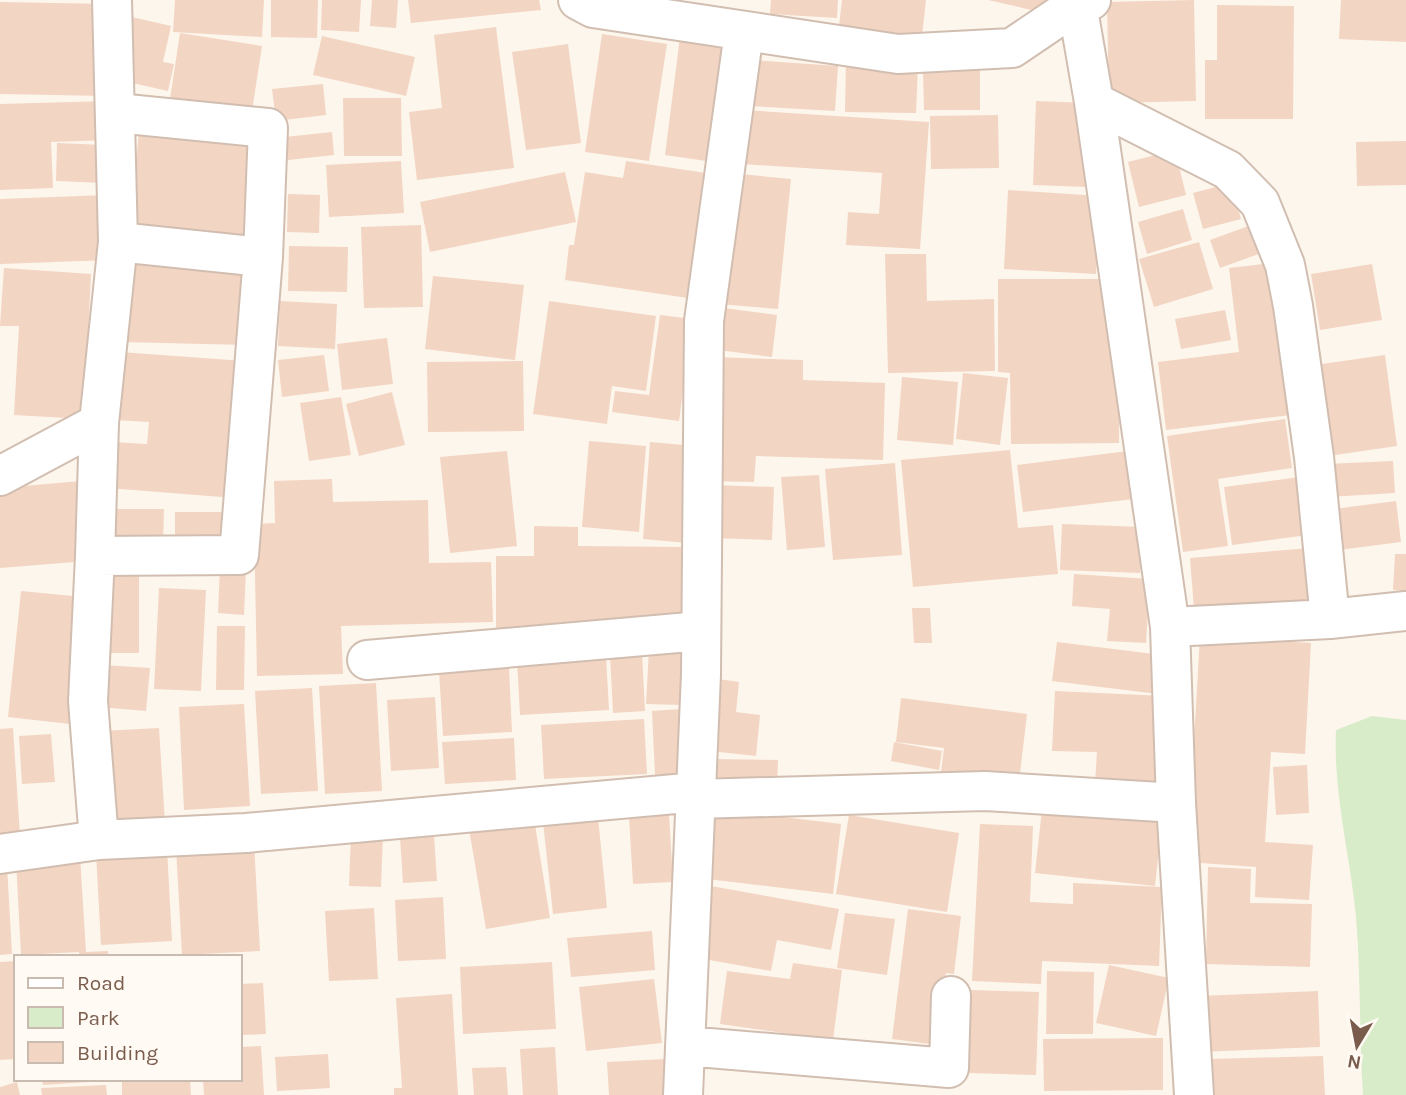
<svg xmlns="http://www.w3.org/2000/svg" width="1406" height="1095" viewBox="0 0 1406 1095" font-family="Karla,sans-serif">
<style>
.green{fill:#d8ecc9}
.building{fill:#f3d5c3}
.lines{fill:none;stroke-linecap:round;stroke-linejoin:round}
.street-casing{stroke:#d1beb0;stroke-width:42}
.street{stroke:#fff;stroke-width:38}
</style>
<rect width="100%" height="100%" fill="#fdf6ec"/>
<!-- green -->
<path class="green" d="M1372 716 1406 720V1095H1363C1359 1036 1361 976 1356 917 1350 854 1333 794 1336 730Z"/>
<!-- building -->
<path class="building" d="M175 0H264L262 37 173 32Z
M271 0H318L317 38 271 37Z
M322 0H361L359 32 321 30Z
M372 0H398L396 28 370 26Z
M408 0H539L541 10 411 23Z
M771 0H838L837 18 770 14Z
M842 0H926L922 36 839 26Z
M988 0H1048L1045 13Z
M1194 0 1196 101 1109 103 1107 2Z
M1341 0H1406V42L1339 39Z
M0 2 109 4 108 96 0 94Z
M1217 5 1294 6 1293 119H1205V60H1217Z
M132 17 171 26 163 62 174 64 168 91 119 80Z
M496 27 514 168 417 180 409 112 442 108 434 35Z
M180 33 262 46 252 111 170 99Z
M602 34 667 44 649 161 585 152Z
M322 36 415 57 406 96 313 75Z
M680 37 728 44 713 162 665 155Z
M568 44 581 143 526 150 512 52Z
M753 60 838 66 835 111 750 106Z
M846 62 918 64 916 113 845 112Z
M980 70V110H924L923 71Z
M323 84 326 115 276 121 272 89Z
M343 98H401L402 156H344Z
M107 101 109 140 51 142 53 188 0 190V104Z
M1036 101 1090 103 1087 187 1033 185Z
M744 110 929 122 920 249 846 245 848 212 879 214 882 173 741 164Z
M998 115 999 168 931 169 930 116Z
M140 121 255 132 244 245 129 234Z
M332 132 334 155 288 160 285 137Z
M1406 141V185L1357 186 1356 142Z
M57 143 104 145 103 183 56 181Z
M1175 150 1186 195 1139 207 1128 162Z
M401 161 404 213 329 217 326 165Z
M626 161 706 173 688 298 565 280 569 245H574L585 172 623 178Z
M565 172 576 222 430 252 420 202Z
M730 173 791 179 778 309 718 304Z
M1231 183 1241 219 1203 229 1193 193Z
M1008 190 1100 196 1096 274 1004 269Z
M288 194 320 195 319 233 287 232Z
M107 195 110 260 0 264V199Z
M1183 209 1192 240 1147 254 1138 222Z
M1254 224 1264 252 1220 268 1210 240Z
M421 225 423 307 364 308 361 227Z
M1199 242 1213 289 1154 307 1139 259Z
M289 246 348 247 347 292 288 291Z
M885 254H926L927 301 994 299 995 371 888 373Z
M122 258 249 261 247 345 121 342Z
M1272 263 1291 415 1166 430 1158 362 1239 352 1229 268Z
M1372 264 1382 320 1320 330 1311 274Z
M4 268 91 274 84 419 14 415 19 326H0Z
M433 276 524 285 515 360 425 349Z
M998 279H1120L1119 443 1011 444 1010 373 998 372Z
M280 301 337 304 335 349 278 346Z
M549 301 656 316 646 391 612 386 607 424 533 414Z
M716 307 777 315 772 357 711 349Z
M1225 310 1231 340 1181 349 1175 319Z
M660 315 693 319 679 421 612 412 615 391 649 395Z
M387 338 393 384 342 390 337 344Z
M120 352 244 361 234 498 108 488 111 442 147 444 149 422 115 420Z
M324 355 329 391 282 397 278 360Z
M1385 355 1397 446 1328 456 1315 365Z
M712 357 803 360V380L885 383 883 460 756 456 754 482 708 481Z
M523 361 524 431 428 432 427 362Z
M963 373 1008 378 1000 445 956 439Z
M902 377 958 382 953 445 897 440Z
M392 392 405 445 359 456 346 404Z
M341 397 351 455 309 461 300 403Z
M1285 419 1292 468 1218 479 1228 546 1183 552 1167 436Z
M589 441 646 446 639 532 582 527Z
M650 442 696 446 687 543 643 539Z
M1010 450 1018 528 1053 525 1058 574 913 587 901 460Z
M507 451 517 546 450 553 440 457Z
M1128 451 1134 499 1023 512 1017 465Z
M1393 461 1395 493 1328 497 1326 464Z
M895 463 902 555 833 560 825 469Z
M819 475 825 547 787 550 781 477Z
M1300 477 1308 535 1232 545 1224 487Z
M332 479 333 502 428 500 429 563 491 562 493 622 341 626 343 674 257 676 254 524 275 523 274 481Z
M81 481 87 561 0 568V488Z
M713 485 774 487 772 540 712 538Z
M1396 501 1401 542 1331 551 1326 510Z
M114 509H164L163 544 113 543Z
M175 512H225L226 545H175Z
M1062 524 1142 527 1140 573 1060 570Z
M534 526 578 527V546L687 547V630L496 629V556H534Z
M1310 548 1315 599 1194 609 1190 558Z
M1395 554H1406V591L1393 590Z
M220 566 246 568 244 615 218 613Z
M103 568H139V653H103Z
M1074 574 1150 579 1146 643 1107 641 1110 609 1072 606Z
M159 588 206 590 201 691 154 689Z
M21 591 83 597 70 724 8 717Z
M912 608H930L932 643H914Z
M217 626H245L244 690H216Z
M1200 636 1311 643 1305 754 1271 752 1265 842 1313 845 1309 900 1255 897 1256 867 1187 862Z
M1057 642 1162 655 1158 694 1052 681Z
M649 649 685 651 682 705 646 704Z
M642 653 645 711 613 713 610 655Z
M606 656 609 710 520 715 517 661Z
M103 665 150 668 146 711 99 707Z
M509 668 512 732 443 736 439 671Z
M718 679 739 682 736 712 760 715 756 756 710 751Z
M376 683 382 791 325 794 319 686Z
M312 688 318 791 261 794 255 691Z
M1055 691 1165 696 1161 787 1095 783 1097 752 1052 751Z
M435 697 439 768 391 771 387 700Z
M901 698 1027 714 1019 782 941 772 944 748 896 742Z
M244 704 250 806 184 810 179 707Z
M681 709 685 773 655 775 652 711Z
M644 719 647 774 544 779 541 725Z
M13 728 20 836 0 837V729Z
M159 728 165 823 107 826 101 731Z
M51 734 55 782 22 784 19 736Z
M514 738 516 780 445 784 442 742Z
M894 742 942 751 939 770 891 761Z
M712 759 778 760 777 790H711Z
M1307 765 1309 813 1276 815 1273 767Z
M1043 800 1163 814 1155 886 1035 873Z
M597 807 607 908 553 914 542 813Z
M715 809 841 824 833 894 707 879Z
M533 812 550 918 486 929 468 823Z
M669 814 673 882 633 884 629 817Z
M849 815 959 833 947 912 836 894Z
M980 824 1033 826 1030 902 1073 904V883L1162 887 1159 966 1042 961 1041 984 972 981Z
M351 834 383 835 381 887 349 886Z
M434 835 437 881 403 883 400 837Z
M254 843 260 951 182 955 176 847Z
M167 849 172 941 101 945 96 853Z
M80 856 86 952 108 951V957H79V952L21 955 16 860Z
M7 866 12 954 0 955V867Z
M1208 867 1251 869 1250 903 1312 904 1310 967 1206 964Z
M711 886 839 909 831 950 777 940 771 971 698 958Z
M443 897 446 959 398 961 395 900Z
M374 908 378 979 329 981 325 911Z
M908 909 961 916 954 974 946 973 937 1045 892 1039Z
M845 913 895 919 887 975 837 968Z
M652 931 655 970 571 977 567 938Z
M16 961V1059L0 1060V962Z
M552 962 556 1029 463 1034 460 967Z
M793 963 842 970 833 1040 720 1024 727 971 790 979Z
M1109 965 1169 978 1156 1036 1096 1023Z
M1047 971 1094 972 1093 1034H1046Z
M654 979 662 1043 586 1051 579 987Z
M263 983 266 1034 240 1035V984Z
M971 990 1039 992 1036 1075 969 1073Z
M1318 991 1320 1047 1200 1052 1198 996Z
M452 994 458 1095H394V1088H402L396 998Z
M1163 1038V1090L1044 1091 1043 1039Z
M261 1046 264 1095H204L203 1079H240V1047Z
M555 1047 558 1095H523L520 1049Z
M328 1054 330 1088 277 1091 275 1057Z
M1323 1056 1325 1095H1211L1210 1059Z
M665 1059 667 1095H609L607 1062Z
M506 1067 508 1095H474L472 1068Z
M42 1079H103V1081L43 1085Z
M122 1079H190L191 1095H122Z
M17 1082 20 1095H0V1087Z
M106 1085 107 1095H42L41 1088Z"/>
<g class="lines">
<defs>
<path id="street" d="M112 0 118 242 99 423 95 556 239 555 263 257 118 242
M578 0 593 8 898 54 1012 48 1077 4 1091 0
M1077 4 1094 102 1228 170 1260 203 1285 265 1293 306 1314 457 1330 619
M1094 102 1170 627 1176 803 1194 1095
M117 113 268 128 263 257
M0 476 99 423
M95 556 88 701 99 840
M1170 627 1330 619 1406 611
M367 660 701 631
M696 799 985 791 1176 803
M0 854 99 840 246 833 697 792
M685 1046 949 1068 951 996
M683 1095 701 674 704 321 744 32"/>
</defs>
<!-- street casing -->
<use href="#street" class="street-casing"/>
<!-- street -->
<use href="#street" class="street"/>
</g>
<!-- legend -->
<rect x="14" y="955" width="228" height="126" fill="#fffaf3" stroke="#cabbb1" stroke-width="2"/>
<rect x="28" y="978" width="35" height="10" fill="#ffffff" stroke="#cabbb1" stroke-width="2"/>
<text x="77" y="990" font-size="21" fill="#7a5c4d">Road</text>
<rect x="28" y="1007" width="35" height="21" fill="#d8ecc9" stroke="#cabbb1" stroke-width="2"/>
<text x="77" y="1025" font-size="21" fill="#7a5c4d">Park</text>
<rect x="28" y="1042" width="35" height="21" fill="#f3d5c3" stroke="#cabbb1" stroke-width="2"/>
<text x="77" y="1060" font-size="21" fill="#7a5c4d">Building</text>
<!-- north arrow -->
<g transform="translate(1357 1046) rotate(190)" stroke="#fffaf3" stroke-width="5" paint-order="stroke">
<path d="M0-5L12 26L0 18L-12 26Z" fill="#7a5c4d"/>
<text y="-10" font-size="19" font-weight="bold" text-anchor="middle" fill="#7a5c4d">N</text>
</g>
</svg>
